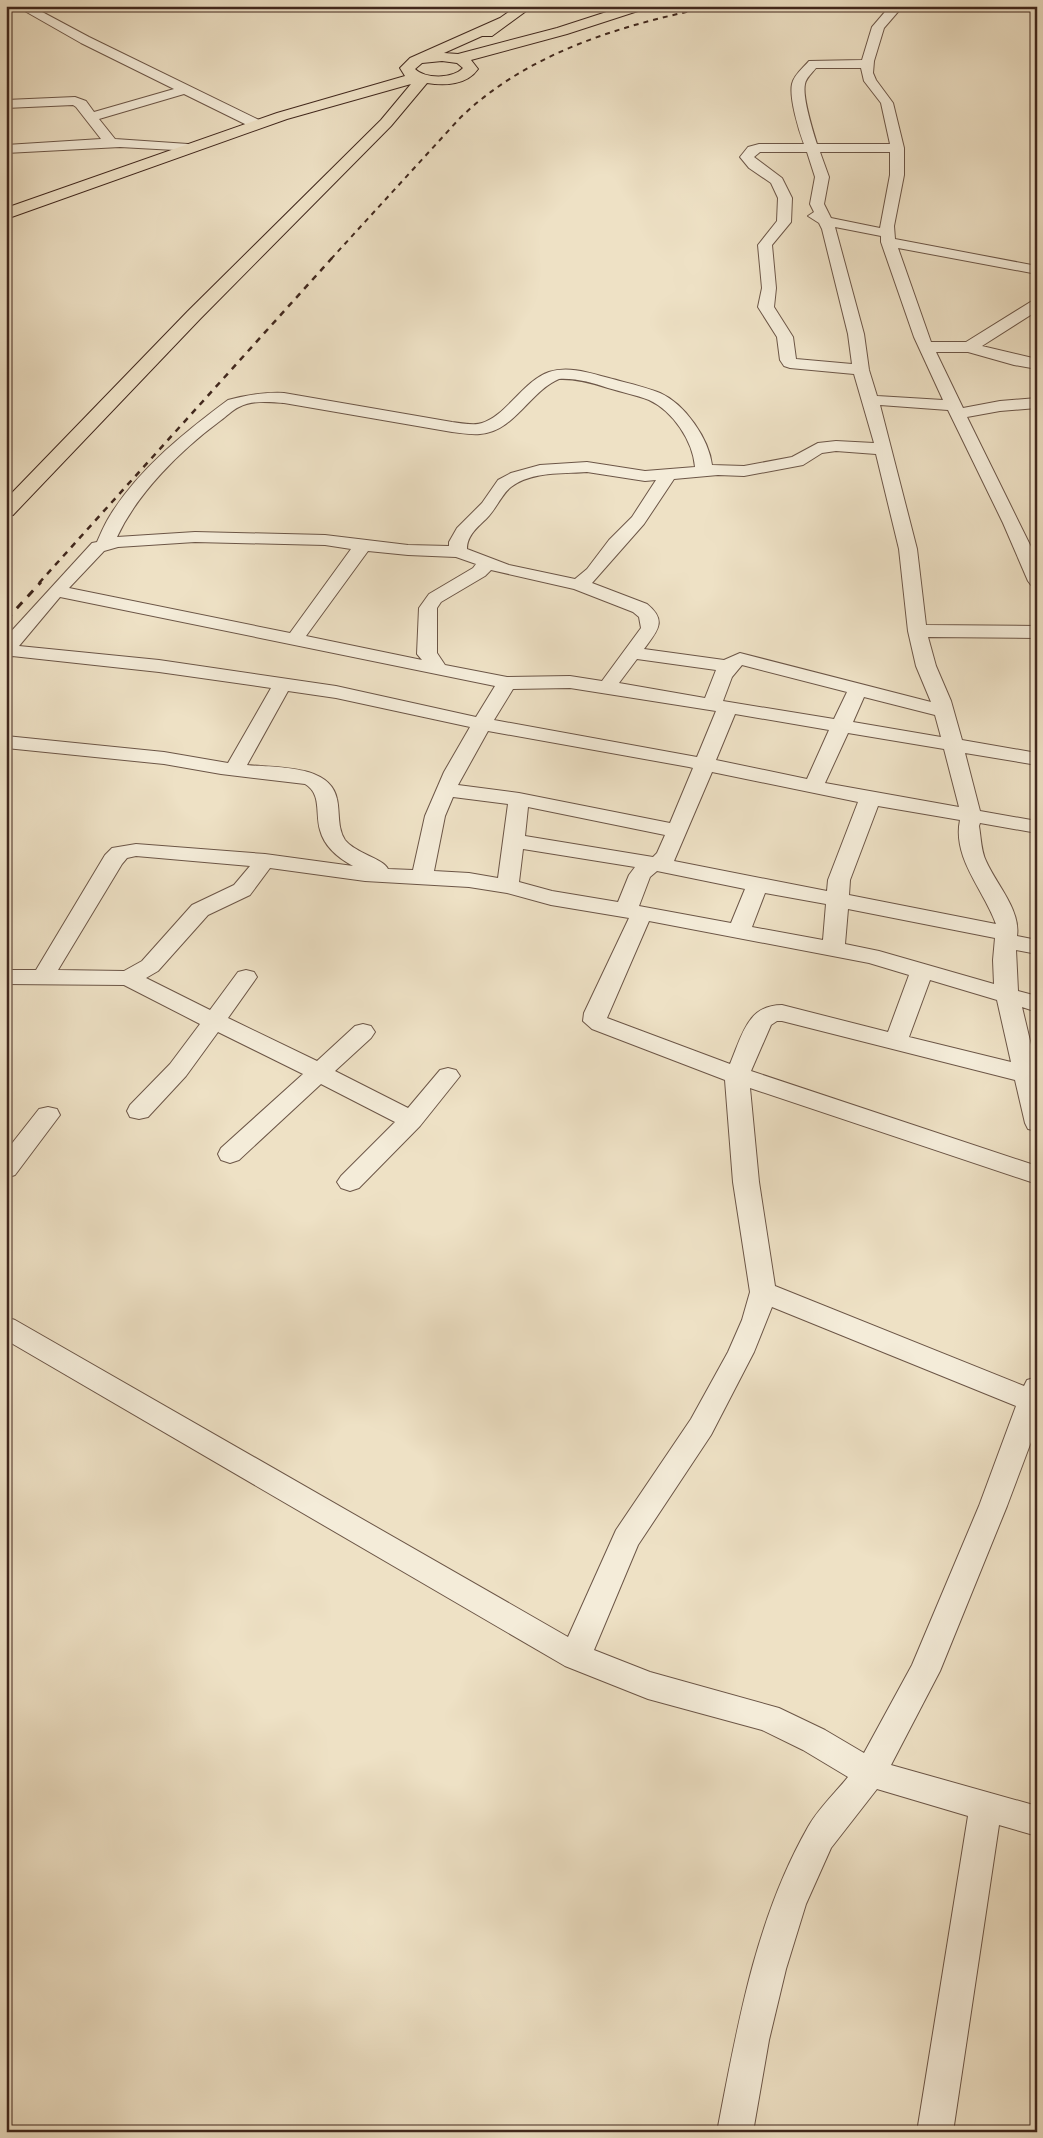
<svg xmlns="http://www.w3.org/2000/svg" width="1043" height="2138" viewBox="0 0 1043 2138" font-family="'IM FELL DW Pica',serif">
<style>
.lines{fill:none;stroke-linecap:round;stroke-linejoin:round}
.minor-casing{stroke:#6c5647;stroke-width:2}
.major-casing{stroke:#40271d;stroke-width:2}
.minor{fill:#f4ecd9;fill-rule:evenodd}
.major{fill:#eee1c5;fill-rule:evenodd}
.rail-far2{stroke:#40271d;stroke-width:2;stroke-dasharray:5 5;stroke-linecap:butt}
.rail-far1{stroke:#40271d;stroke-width:2.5;stroke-dasharray:6 6;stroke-linecap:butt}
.rail{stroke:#40271d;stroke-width:3;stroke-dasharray:8 8;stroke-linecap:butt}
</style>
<rect width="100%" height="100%" fill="#eee1c5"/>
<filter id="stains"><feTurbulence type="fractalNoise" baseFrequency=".004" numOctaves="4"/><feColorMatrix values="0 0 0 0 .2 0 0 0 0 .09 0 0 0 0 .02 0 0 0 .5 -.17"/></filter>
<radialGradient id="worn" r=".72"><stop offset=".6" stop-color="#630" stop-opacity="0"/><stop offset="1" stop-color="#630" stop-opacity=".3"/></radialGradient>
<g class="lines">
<defs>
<path id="minor" d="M16 6H31L89 37 261 121 262 124 256 128 251 127 184 94 99 119 115 139 188 144 195 148 193 151 120 147 6 153V145L101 139 76 107 73 105 6 108V100L75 97 86 101 94 112 174 89 81 43Z
M890 6H903L884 28 874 61 873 73 876 80 893 103 904 148V175L894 226 895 239 1037 266V274L898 248 931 342H966L1032 301 1037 300V311L982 346 1037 359V369L1014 365 968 352H936L963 408 1000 401 1037 398V408L1000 411 967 417 1037 559V586L1031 585 1028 581 1003 523 948 410 880 405 917 549 926 625 1037 626V638L928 637 936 666 951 701 962 740 1037 753V765L965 753 980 811 1037 821V833L980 823 979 826C981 837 981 851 986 861 996 884 1021 910 1017 936L1037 940V954L1016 950 1018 991 1037 996V1012L1022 1007 1037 1070V1131L1028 1129 1025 1123 1015 1080 782 1021H777L771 1025 751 1071 1037 1166V1184L750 1088 759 1182 775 1286 1024 1386 1027 1380 1037 1377V1426L1007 1506 940 1671 891 1765 1037 1806V1836L999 1825 953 2132H917L968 1816 877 1789 831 1848 806 1904 786 1969 769 2040 753 2132H717C737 2028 755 1920 808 1827 818 1809 835 1793 848 1777L803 1750 762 1730 648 1699 565 1666 6 1340V1317L15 1320 568 1637 616 1530 691 1419 728 1352 742 1320 750 1292 733 1182 725 1080 592 1029 583 1021 584 1013 629 918 551 905 507 893 469 887 365 881 270 868 250 895 208 915 158 971 146 978 210 1010 238 972 246 970 254 972 257 977 228 1018 317 1061 355 1026 363 1024 371 1026 375 1032 371 1038 335 1071 408 1108 440 1070 448 1068 456 1070 460 1076 420 1126 359 1188 350 1191 341 1188 337 1182 341 1176 395 1122 321 1084 239 1160 230 1163 221 1160 218 1154 221 1148 303 1074 218 1032 186 1076 148 1117 139 1119 130 1117 127 1111 130 1105 170 1064 200 1024 124 985 6 984V970H36L105 855 112 848 136 844 265 854 353 866C338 858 324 846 320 830 315 813 322 794 305 784L221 774 164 764 6 748V736L164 752 228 763 271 688 159 672 12 656 6 658V637L92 543 97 542C101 533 105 523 111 514 140 468 185 432 228 400 247 395 264 392 284 393L452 422C461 423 474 426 482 423 506 416 523 381 549 372 567 366 587 372 605 377 623 382 643 386 660 393 685 404 709 439 712 465L744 466 792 457 818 443 836 441 874 443 854 374 790 368 784 366 780 360 777 337 758 307 762 288 758 245 777 221 778 198 771 183 749 168 740 157 748 147 759 144H804C799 131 789 98 792 84 794 75 803 68 809 61L862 60 872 27ZM816 68H861L864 81 881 103 890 144H817C813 131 802 97 805 84 806 78 812 73 816 68ZM760 152H807L815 177 810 204 814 212 808 216 819 223 822 229 848 334 852 364 796 359 793 337 774 307 776 288 772 245 791 222 792 198 782 178 754 157ZM820 152H890V175L880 228 831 218 824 204 829 177ZM835 227 881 236V242L914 337 943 400 877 396 869 370 864 334ZM559 379C576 378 593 383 608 388 621 392 636 395 649 400 673 411 693 441 695 467L645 471 587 462 540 465 511 473 498 480 482 503 457 528 449 542V546L408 545 325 535 195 532 117 537C138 492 181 450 220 421 226 417 232 410 239 407 252 400 270 402 284 403L452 432C461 433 471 435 480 434 514 432 530 391 559 379ZM836 451 876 454 899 549 908 631 916 666 931 702 740 653 724 660 644 649C657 631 668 621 647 604L592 583 644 524 674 479 718 475 744 476 803 465 822 453ZM587 472 645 481 656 480 632 517 609 540 587 569 575 579 509 565 467 549C467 535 478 527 487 518 496 509 502 494 511 487 532 471 563 474 587 472ZM195 542 325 545 351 549 290 633 69 588 104 551 118 547ZM368 551 408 555 456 557 476 564 473 568 429 594 419 608 417 654 422 660 306 636ZM491 570 574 589 633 612 639 617 641 628 602 681 570 676 507 677 445 665 437 653V608L441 602 485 576ZM60 597 495 686 476 717 336 686 159 660 19 646ZM637 659 716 670 705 698 619 683ZM742 665 847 692 834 719 723 701 732 677ZM570 688 716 711 697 757 494 720 513 689ZM288 691 336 698 470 727 444 772 425 816 413 870 388 869C384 859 355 853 345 840 337 828 340 812 337 799 330 764 275 768 247 765ZM864 697 935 715 941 737 853 722ZM735 714 829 730 807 779 716 760ZM488 731 689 767 693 768 670 823 519 793 458 785ZM848 733 944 749 959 807 825 783ZM712 772 858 802 828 880 827 891 674 861ZM453 797 508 804 498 878 469 873 434 871 445 816ZM878 806 960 820C952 858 984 890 996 924L849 895 850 880ZM528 807 665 835 657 853 653 857 525 836ZM523 849 635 867 629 875 618 902 552 891 519 882ZM136 856 250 866 234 885 192 905 142 961 124 971 58 970 122 864 127 858ZM657 871 745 889 731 923 639 906 650 877ZM765 893 826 904 823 940 752 927ZM848 909 995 938 993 960 994 984 879 951 845 944ZM649 921 869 963 909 975 888 1032 782 1005C747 1005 742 1036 730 1064L607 1018ZM930 980 997 1000 1011 1062 909 1037ZM772 1307 1016 1406 979 1506 912 1665 864 1753 825 1730 779 1708 650 1672 594 1650 638 1545 711 1435 754 1352Z
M48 1107 57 1109 60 1115 15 1175 6 1178V1151L39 1109Z"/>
<path id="major" d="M517 6H533L492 36H482L444 53 458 54 557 28 625 6H646L644 9 567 34 471 60 478 69C467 85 445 86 427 83L391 126 200 319 13 515 6 517V499L188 311 381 120 411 84 287 119 6 219V208L277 113 405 76 400 68 410 58 500 18ZM442 61 457 63 463 68C453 79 425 79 415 69L422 63Z"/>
</defs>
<!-- minor casing -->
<use href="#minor" class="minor-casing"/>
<!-- major casing -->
<use href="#major" class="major-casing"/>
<!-- minor -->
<use href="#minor" class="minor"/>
<!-- major -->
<use href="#major" class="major"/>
<!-- rail-far2 -->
<path class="rail-far2" d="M331 259 460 118C528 52 624 24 715 6"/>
<!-- rail-far1 -->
<path class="rail-far1" d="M39 583 332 258"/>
<!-- rail -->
<path class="rail" d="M6 620 41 582"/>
</g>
<!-- margin -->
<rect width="1043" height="2138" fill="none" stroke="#eee1c5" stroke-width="25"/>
<rect x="8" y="8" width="1028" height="2123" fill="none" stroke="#40271d" stroke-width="2.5"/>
<rect x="12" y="12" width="1018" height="2113" fill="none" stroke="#40271d"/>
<rect width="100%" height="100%" filter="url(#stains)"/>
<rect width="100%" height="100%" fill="url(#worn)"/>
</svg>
